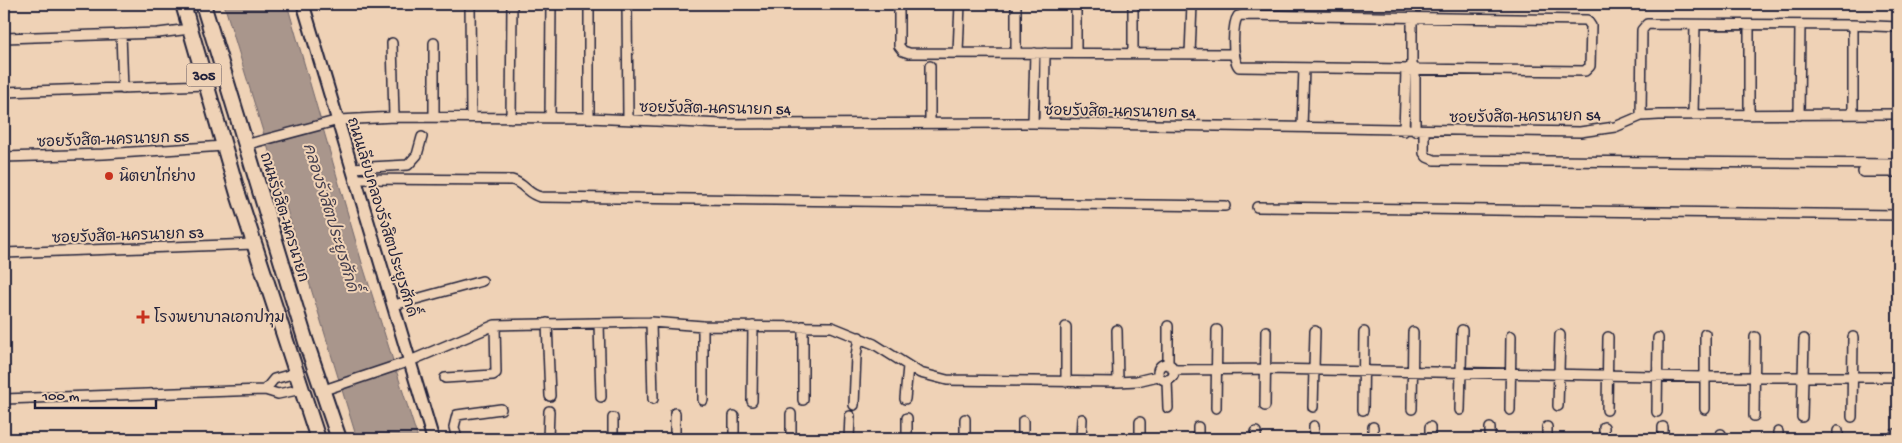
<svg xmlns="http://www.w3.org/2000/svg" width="1902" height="443" viewBox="0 0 1902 443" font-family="'Gochi Hand','Playpen Sans Thai',sans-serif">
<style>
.water{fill:#a9968c;stroke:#73686c}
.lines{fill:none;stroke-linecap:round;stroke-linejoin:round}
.minor-casing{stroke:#22223b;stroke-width:12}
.tertiary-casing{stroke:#22223b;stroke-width:15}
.primary-casing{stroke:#22223b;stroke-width:18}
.minor{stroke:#efd2b6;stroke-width:9}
.tertiary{stroke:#efd2b6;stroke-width:11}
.primary{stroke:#efd2b6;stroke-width:14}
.poi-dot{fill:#c8321e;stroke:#efd2b6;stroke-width:2}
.labels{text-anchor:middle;stroke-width:4;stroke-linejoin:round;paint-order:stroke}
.shield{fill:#efd2b6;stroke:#605760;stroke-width:1}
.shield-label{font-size:14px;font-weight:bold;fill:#22223b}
.street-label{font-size:15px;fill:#22223b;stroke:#efd2b6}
.poi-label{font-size:15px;fill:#22223b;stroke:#efd2b6;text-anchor:start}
.water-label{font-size:16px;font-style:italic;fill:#443f4f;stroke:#efd2b6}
</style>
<rect width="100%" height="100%" fill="#efd2b6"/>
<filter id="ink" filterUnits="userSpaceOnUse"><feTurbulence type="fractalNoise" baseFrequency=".02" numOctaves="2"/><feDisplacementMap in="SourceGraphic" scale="10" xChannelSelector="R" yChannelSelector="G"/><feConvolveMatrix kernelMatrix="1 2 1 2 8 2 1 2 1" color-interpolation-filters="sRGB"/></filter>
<g filter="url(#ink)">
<!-- water -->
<path class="water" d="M224 4H287L362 263 418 439H357Z"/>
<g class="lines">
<defs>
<path id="minor" d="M470 4 471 117
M627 4 628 119
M899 4V46L903 51 909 53 1234 54
M1016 4V53
M1076 4V52
M1242 15 1587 20 1591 26 1590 66 1585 71 1239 67C1232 60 1232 24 1238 16Z
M1412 18V65L1415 70V131
M1853 25V114
M121 34 123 89
M4 38 158 33 190 29
M392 43 394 117
M434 43V117
M958 52 960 4
M1133 53V4
M1190 54 1192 4
M4 92 207 85
M1693 115 1695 25
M1749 115V26
M1799 115 1800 25
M1641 116 1642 30 1647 24 1853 25 1898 27
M511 118 512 4
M550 118 551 4
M589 118V4
M930 123V66
M1033 123 1035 53
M1044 123 1045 53
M1302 127 1304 68
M1404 131 1406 70 1410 67
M1424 131V153L1427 157 1434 160 1898 164
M245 145 339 120 394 117 589 118 723 124 1033 123 1580 132 1615 127 1641 116 1659 115 1898 114
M4 157 104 154 224 146
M351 168 408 165 417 155 422 137
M1863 172H1898
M355 179 512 180C524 183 528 195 541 197L1225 206
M1257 207 1898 215
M4 253 254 244
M394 305 482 281
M651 322 653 399
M547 323 550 396
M599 323 601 397
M1168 326V365
M1117 330 1118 382
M1158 372a8 8 0 1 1 16 0a8 8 0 1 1-16 0Z
M1173 370 1266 369 1705 377H1894
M1898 370 1894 377 1898 385
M445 378 493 375 496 373 495 325
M1167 380 1168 408
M1066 382V327
M265 390 274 379 296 373
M324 390 410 361 495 325 651 322 703 326 832 327 874 344 920 373 947 380 1118 382 1137 381 1158 376
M4 399 265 390 278 394 302 389
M905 399 908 366
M703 400V326
M803 400V326
M752 401 753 326
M854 405 856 356 859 337
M1265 406 1266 331
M1558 406 1560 335
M1313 407 1315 331
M1216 408 1217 330
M1412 409 1413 332
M1705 409V334
M1363 410 1364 332
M1460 410 1462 330
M1510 410 1511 336
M1607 410 1608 337
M1657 412 1658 338
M1754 416 1755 337
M1802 417 1804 339
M1852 417 1853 337
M457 439 454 427 457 415 501 409
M548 439 549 411
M613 439V418
M675 439V413
M734 439V416
M791 439V414
M849 439 850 416
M907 439V418
M965 439V419
M1023 439V421
M1081 439 1082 419
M1140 439V422
M1198 439V427
M1256 439V432
M1314 439V426
M1373 439V427
M1430 439V427
M1490 439V428
M1547 439V427
M1604 439V427
M1663 439V427
M1721 439V434
M1778 439V432
M1838 439V431
M1895 439V434"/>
<path id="tertiary" d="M303 4 433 439"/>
<path id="primary" d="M183 4 238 194 318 439
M203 4 306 342 339 439"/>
</defs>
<!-- minor casing -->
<use href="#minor" class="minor-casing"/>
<!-- tertiary casing -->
<use href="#tertiary" class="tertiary-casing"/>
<!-- primary casing -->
<use href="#primary" class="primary-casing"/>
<!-- minor -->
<use href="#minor" class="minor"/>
<!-- tertiary -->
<use href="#tertiary" class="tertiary"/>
<!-- primary -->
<use href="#primary" class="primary"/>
</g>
</g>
<!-- markers -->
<g class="poi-dot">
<circle cx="109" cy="176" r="5"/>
<path d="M140.5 309.5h5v5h5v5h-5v5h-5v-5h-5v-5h5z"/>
</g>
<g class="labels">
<!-- shield labels -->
<rect class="shield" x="186.5" y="63.5" width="35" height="23" rx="4"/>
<g class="shield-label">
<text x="204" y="80">305</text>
</g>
<!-- street labels -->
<g class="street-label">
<text transform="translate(715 108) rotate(1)" y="5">ซอยรังสิต-นครนายก 54</text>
<text transform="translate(1120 111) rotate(1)" y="5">ซอยรังสิต-นครนายก 54</text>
<text transform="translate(1525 116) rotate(-1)" y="5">ซอยรังสิต-นครนายก 54</text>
<text transform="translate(113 139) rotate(-2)" y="5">ซอยรังสิต-นครนายก 55</text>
<text transform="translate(285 217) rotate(73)" y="5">ถนนรังสิต-นครนายก</text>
<text transform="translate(383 217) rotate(73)" y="5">ถนนเลียบคลองรังสิตประยูรศักดิ์</text>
<text transform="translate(128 235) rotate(-2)" y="5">ซอยรังสิต-นครนายก 53</text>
</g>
<!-- poi labels -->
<g class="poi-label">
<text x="119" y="181">นิตยาไก่ย่าง</text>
<text x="154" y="322">โรงพยาบาลเอกปทุม</text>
</g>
<!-- water labels -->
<g class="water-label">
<text transform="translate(332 217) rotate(73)" y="6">คลองรังสิตประยูรศักดิ์</text>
</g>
</g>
<!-- margin -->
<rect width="1902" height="443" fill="none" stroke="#efd2b6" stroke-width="20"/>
<rect x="10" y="10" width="1882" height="423" fill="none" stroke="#22223b" stroke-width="2" filter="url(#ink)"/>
<!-- scale -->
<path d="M35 400v8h121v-8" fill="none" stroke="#22223b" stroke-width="2.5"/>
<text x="42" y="400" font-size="15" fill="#22223b" stroke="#efd2b6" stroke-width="4" paint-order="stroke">100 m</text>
</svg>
